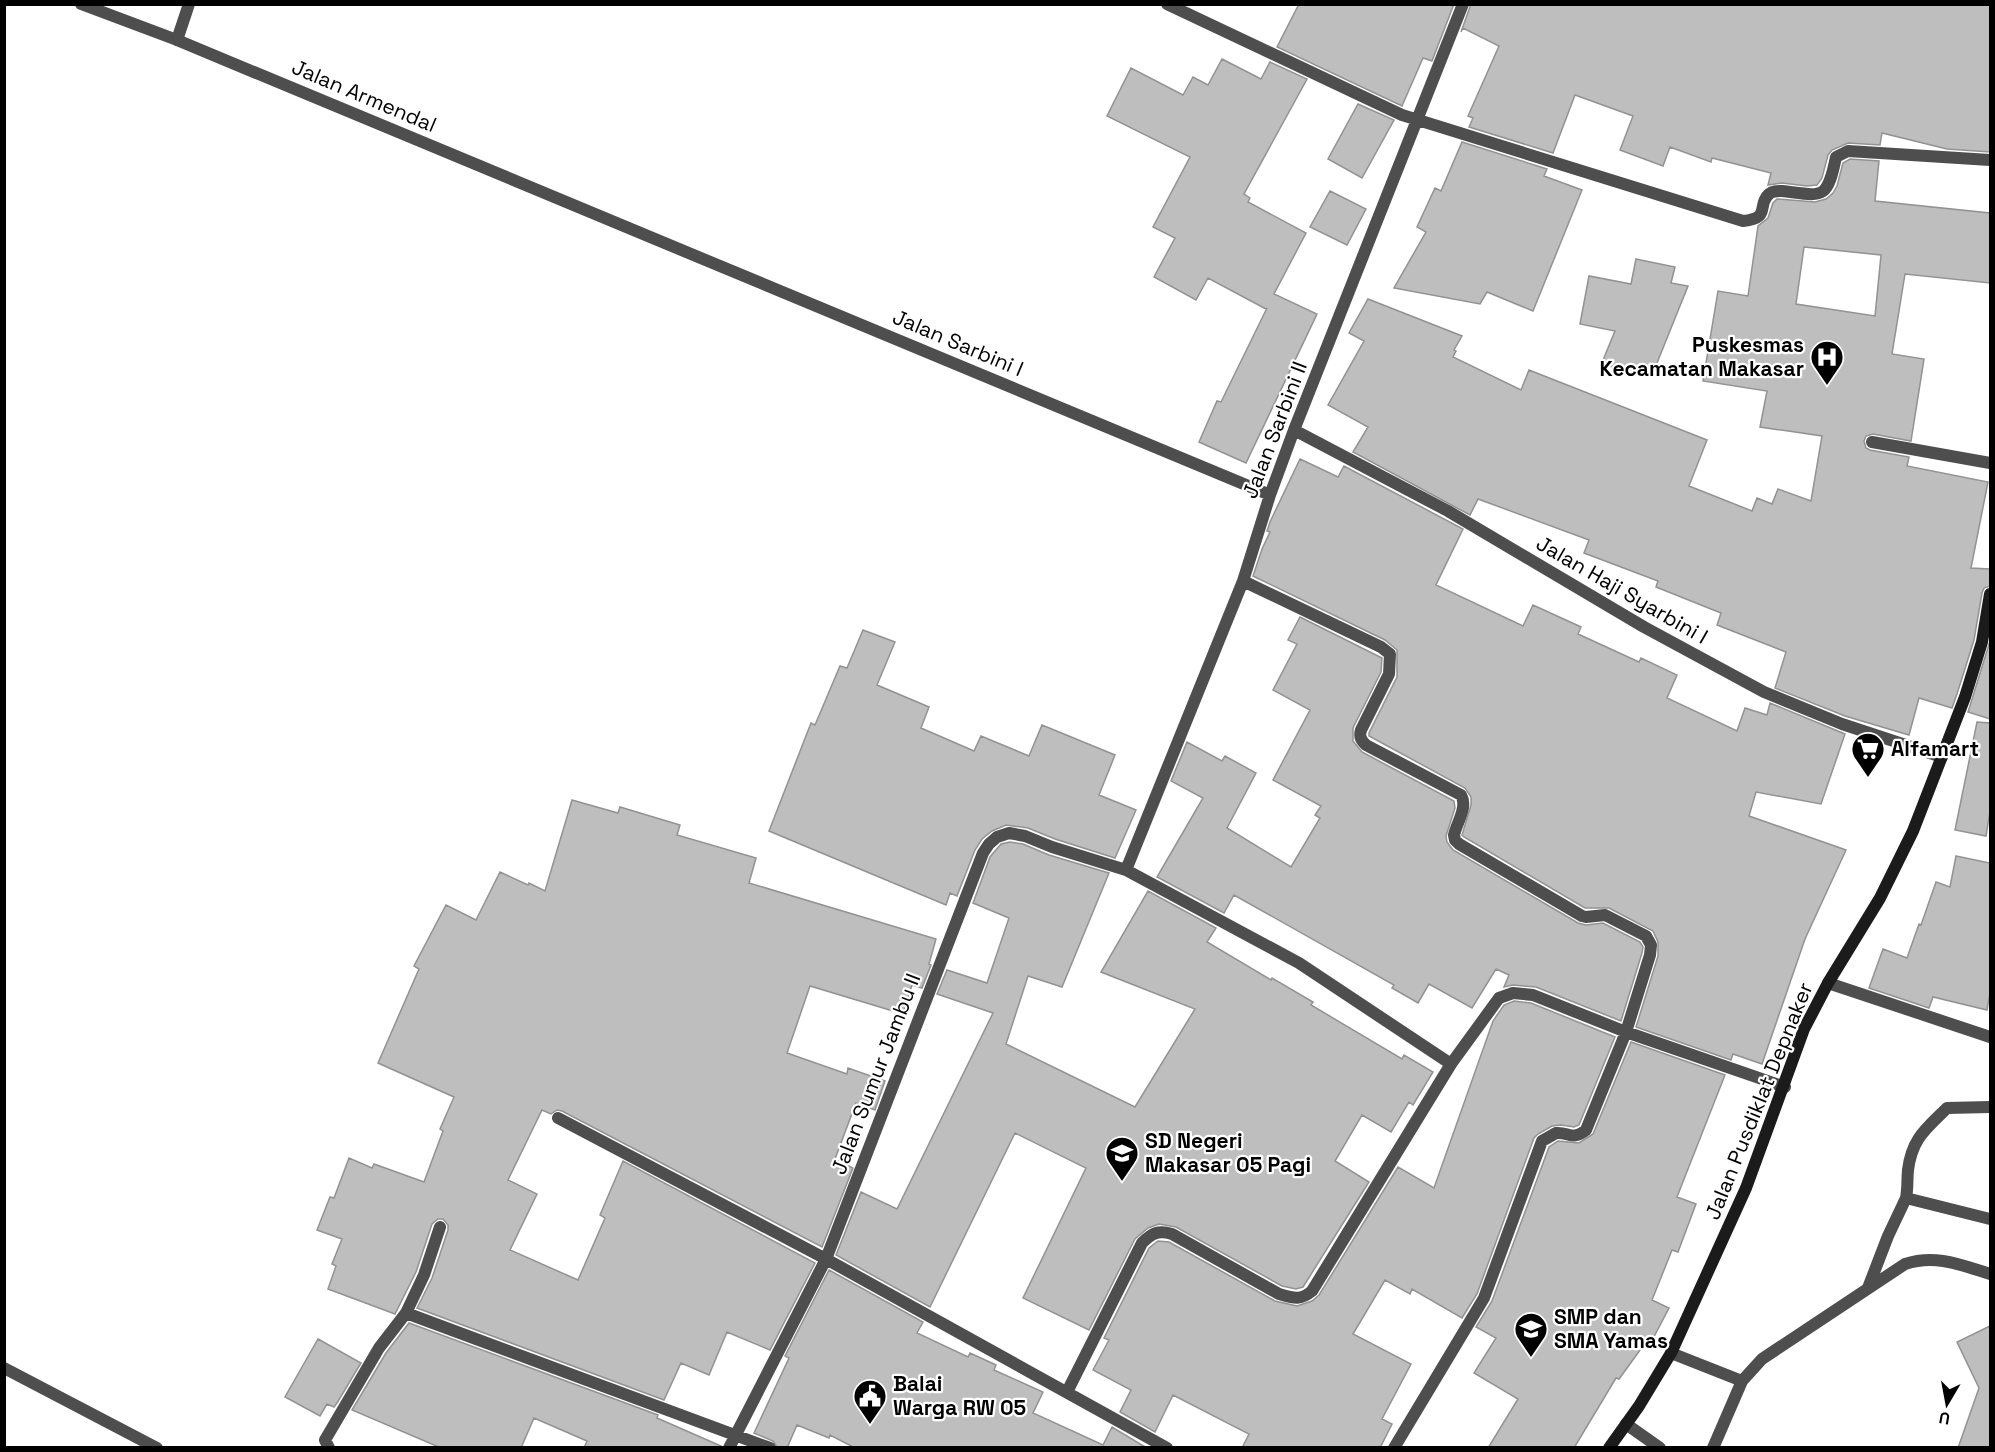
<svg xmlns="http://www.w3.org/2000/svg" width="1995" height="1452" viewBox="0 0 1995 1452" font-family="'Space Grotesk',sans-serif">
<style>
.building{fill:#bebebe;stroke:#929292;stroke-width:1.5;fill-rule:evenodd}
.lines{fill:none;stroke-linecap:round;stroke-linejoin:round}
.lane{stroke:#4e4e4e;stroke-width:12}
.street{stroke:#4e4e4e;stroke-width:12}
.secondary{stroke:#1b1b1b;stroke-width:12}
.labels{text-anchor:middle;stroke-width:4.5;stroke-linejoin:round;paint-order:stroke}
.street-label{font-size:21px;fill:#000;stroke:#fff}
.poi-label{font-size:21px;font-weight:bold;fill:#000;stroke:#fff;text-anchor:start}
</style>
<rect width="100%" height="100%" fill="#fff"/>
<!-- building -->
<path class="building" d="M1299 4H1454L1432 61 1423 58 1402 106 1277 47Z
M1471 4H1990V152L1947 149 1882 133 1880 145 1848 143 1832 150 1828 155 1822 178 1817 185 1807 186 1782 183 1768 185 1771 173 1712 158 1711 162 1670 147 1663 166 1620 150 1633 116 1575 95 1553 153 1469 127 1473 118 1468 116 1499 46 1463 28 1461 32Z
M1222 59 1261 79 1270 62 1307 79 1244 194 1250 198 1248 202 1306 233 1274 294 1317 314 1246 463 1199 442 1217 401 1221 402 1267 308 1266 309 1208 278 1196 300 1154 277 1175 238 1153 227 1190 157 1107 116 1131 68 1183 95 1193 77 1208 85Z
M1358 104 1394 120 1362 178 1328 159Z
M1462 142 1547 169 1544 176 1582 190 1533 311 1487 292 1480 304 1394 288 1426 232 1417 227 1435 188 1441 191Z
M1850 159 1879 161 1875 201 1990 213V283L1905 274 1892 354 1924 359 1911 441 1873 434 1866 436 1864 441 1866 448 1870 450 1909 457 1907 466 1988 482 1971 568 1990 569V586L1984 588 1982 593 1974 640 1957 694 1952 708 1919 698 1909 735 1845 716 1775 688 1786 652 1717 625 1721 613 1656 587 1658 581 1584 553 1589 540 1478 499 1470 515 1353 452 1368 427 1328 405 1364 341 1349 333 1368 299 1462 336 1454 350 1456 351 1453 357 1521 390 1529 370 1707 440 1689 486 1752 511 1757 498 1772 504 1778 489 1811 501 1822 436 1760 427 1767 391 1703 381 1718 291 1748 296 1758 226 1768 218 1773 203 1777 199 1815 202 1826 199 1833 193 1837 186 1843 163ZM1804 247 1881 255 1875 316 1796 304Z
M1330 191 1366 209 1347 245 1310 227Z
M1636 259 1675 267 1671 283 1688 286 1653 373 1601 365 1615 331 1580 324 1589 276 1631 284Z
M1300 459 1338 477 1344 466 1463 529 1436 585 1523 626 1533 605 1581 627 1578 634 1639 662 1641 658 1677 675 1667 698 1737 731 1745 708 1767 715 1770 703 1845 734 1821 804 1756 792 1749 816 1846 850 1805 939 1762 1064 1733 1054 1731 1060 1636 1027 1658 956V942L1653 931 1609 908H1585L1464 837 1462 835 1471 805V797L1465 788 1369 736V733L1397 677V650L1385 640 1253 576 1262 549 1270 532 1267 531 1270 522Z
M1300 617 1382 658 1381 672 1353 728V741L1362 752 1454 801 1455 808 1446 836 1447 842 1453 850 1578 923 1586 925 1603 923 1640 942 1643 947 1642 953 1621 1021 1536 987 1513 985 1504 987 1509 975 1496 969 1472 1008 1429 984 1418 1003 1392 988 1394 985 1234 895 1224 913 1157 877 1203 798 1171 781 1187 742 1222 761 1225 756 1256 773 1227 828 1291 867 1320 818 1315 815 1321 806 1273 780 1310 710 1273 690 1297 644 1288 640Z
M863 630 895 642 877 685 929 707 921 728 974 751 981 736 1029 756 1042 725 1115 755 1099 795 1136 810 1115 858 1055 839 1028 828 1006 825 992 831 982 839 975 850 957 896 950 893 946 905 769 831 811 723 815 725 840 666 847 668Z
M1990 641V719L1968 712Z
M1977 722 1990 723V811L1986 836 1955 830Z
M572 800 618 813 620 807 680 825 677 835 756 858 749 883 936 939 929 964 931 965 922 988 912 985 903 1014 810 986 787 1053 847 1074 848 1068 885 1081 875 1110 856 1103 835 1159 853 1168 822 1247 562 1111 557 1110 551 1114 542 1110 508 1180 537 1194 510 1250 578 1280 605 1218 600 1215 623 1161 815 1263 770 1350 727 1332 709 1375 681 1363 664 1400 417 1308 432 1278 448 1230V1225L443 1219H438L432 1224 416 1272 395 1314 328 1289 336 1266 332 1264 342 1239 317 1230 330 1197 334 1198 349 1158 372 1168 374 1164 424 1182 443 1131 440 1129 454 1097 378 1063 419 969 414 966 446 905 476 920 500 872 528 885 529 883 545 891Z
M1010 842 1023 844 1049 855 1109 873 1062 987 1028 976 1006 1044 1135 1107 1195 1009 1101 972 1148 891 1216 928 1207 942 1271 980 1272 978 1313 1002 1311 1005 1402 1059 1404 1055 1433 1072 1413 1105 1409 1102 1391 1132 1362 1115 1335 1161 1369 1182 1303 1287 1296 1289 1282 1286 1176 1227 1159 1224 1148 1228 1135 1239 1089 1330 1023 1298 1086 1168 1015 1133 930 1307 836 1255 861 1192 897 1209 993 1013 937 994 947 970 987 983 1009 918 973 903 990 857 1001 844Z
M1956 856 1990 863V993L1987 1010 1933 997 1929 1008 1869 988 1883 949 1907 958 1919 924 1921 925 1936 882 1950 887Z
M1514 1001 1531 1003 1615 1037 1579 1125 1574 1127 1561 1125 1552 1126 1538 1134 1534 1138 1477 1294 1462 1318 1412 1289 1410 1294 1385 1280 1353 1334 1411 1364 1382 1419 1392 1424 1380 1448H1242L1249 1434 1173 1395 1155 1432 1120 1412 1131 1390 1093 1370 1109 1340 1104 1338 1149 1248 1158 1241 1169 1242 1275 1301 1297 1306 1312 1301 1319 1295 1398 1167 1434 1188 1493 1021 1504 1005Z
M1631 1042 1725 1075 1677 1197 1696 1204 1678 1252 1672 1250 1652 1300 1669 1308 1648 1348 1643 1346 1619 1379 1616 1378 1574 1448H1488L1518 1399 1474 1373 1496 1338 1476 1327 1492 1301 1549 1147 1558 1141 1579 1143 1593 1134Z
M829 1270 923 1322 917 1333 968 1357 970 1353 996 1365 994 1370 1043 1392 1033 1413 1103 1445 1112 1427 1147 1448H855L830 1435 829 1438 797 1425 787 1448H778L773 1441 754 1433 789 1358 785 1356Z
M409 1323 658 1415 657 1418 721 1446V1448H584L587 1441 534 1418 521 1448H441L352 1410 386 1353Z
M1990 1326V1448H1958L1979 1388 1957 1342Z
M318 1339 361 1363 337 1403 334 1407 327 1404 320 1416 285 1397Z"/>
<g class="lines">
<!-- lane -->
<path class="lane" d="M177 40 189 4
M1872 442 1990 463
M1906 1198C1908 1188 1907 1180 1908 1170 1912 1138 1926 1129 1947 1108L1990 1107
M1868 1288 1888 1236 1906 1198 1990 1219
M1671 1353 1742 1381
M1626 1424 1660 1448
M1713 1448 1742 1381 1762 1359 1905 1264C1936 1254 1961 1265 1990 1274"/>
<!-- street -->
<path class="street" d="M81 4 177 40 1270 495
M1167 4 1402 115 1743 221C1772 218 1756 206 1769 194 1772 191 1777 191 1782 191 1823 196 1827 201 1836 157L1848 151 1990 160
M1294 430 1448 511 1644 627 1764 692 1842 724 1942 757
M1243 581 1381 647 1390 654 1389 674 1361 730C1359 737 1361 740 1366 745L1461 795C1468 807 1457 822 1454 835L1455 840 1459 844 1582 916 1586 917 1605 915 1646 936 1651 945 1650 955 1626 1032 1586 1130C1572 1141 1570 1132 1556 1133L1542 1141 1484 1298 1394 1448
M1126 870 1243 581 1270 495 1294 430 1463 4
M1828 983 1990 1037
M1451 1064 1499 998 1513 993 1533 995 1626 1032 1785 1087
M558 1118 826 1259 1167 1448
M406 1313 770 1448
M4 1368 157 1448
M329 1448 325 1440 379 1348 406 1313 424 1275 440 1227
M729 1448 826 1259 983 853 989 844 997 837 1009 833 1025 836 1052 847 1126 870 1299 963 1451 1064 1312 1291C1300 1301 1293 1298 1279 1294L1172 1234C1158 1230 1152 1233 1142 1243L1067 1392"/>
<!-- secondary -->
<path class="secondary" d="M1609 1448 1639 1406 1671 1353 1746 1188 1804 1029 1828 983 1880 898 1913 831 1965 697 1982 642 1990 594"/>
</g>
<!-- icons -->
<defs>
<symbol id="hospital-pin" viewBox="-11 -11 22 30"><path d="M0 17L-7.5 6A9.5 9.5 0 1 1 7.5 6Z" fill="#000" stroke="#fff"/><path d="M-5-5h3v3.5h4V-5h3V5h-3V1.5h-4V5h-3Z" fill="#fff"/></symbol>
<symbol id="supermarket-pin" viewBox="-11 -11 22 30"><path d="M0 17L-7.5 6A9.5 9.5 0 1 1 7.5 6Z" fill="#000" stroke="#fff"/><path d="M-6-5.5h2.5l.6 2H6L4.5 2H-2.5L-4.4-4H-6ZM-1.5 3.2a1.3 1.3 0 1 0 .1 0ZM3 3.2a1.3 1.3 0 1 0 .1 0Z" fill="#fff"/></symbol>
<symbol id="school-pin" viewBox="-11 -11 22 30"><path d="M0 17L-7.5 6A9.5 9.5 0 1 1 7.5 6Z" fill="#000" stroke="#fff"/><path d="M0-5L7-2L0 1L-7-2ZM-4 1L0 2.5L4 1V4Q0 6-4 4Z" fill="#fff"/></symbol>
<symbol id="civic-pin" viewBox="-11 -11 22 30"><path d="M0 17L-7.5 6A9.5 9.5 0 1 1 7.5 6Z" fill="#000" stroke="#fff"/><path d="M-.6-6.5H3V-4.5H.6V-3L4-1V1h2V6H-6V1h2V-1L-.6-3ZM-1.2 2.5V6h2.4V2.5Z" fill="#fff"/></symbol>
</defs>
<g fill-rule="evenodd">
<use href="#hospital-pin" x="1808" y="338" width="38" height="52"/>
<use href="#supermarket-pin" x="1849" y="730" width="38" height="52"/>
<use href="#school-pin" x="1103" y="1134" width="38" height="52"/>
<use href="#school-pin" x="1512" y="1310" width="38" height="52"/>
<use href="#civic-pin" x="851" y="1377" width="38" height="52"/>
</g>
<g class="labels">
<!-- street labels -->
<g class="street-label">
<text transform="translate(364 96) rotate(23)" y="7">Jalan Armendal</text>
<text transform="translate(958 343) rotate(23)" y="7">Jalan Sarbini I</text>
<text transform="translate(1275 430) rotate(-69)" y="7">Jalan Sarbini II</text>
<text transform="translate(1622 590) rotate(30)" y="7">Jalan Haji Syarbini I</text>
<text transform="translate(876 1074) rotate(-69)" y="7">Jalan Sumur Jambu II</text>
<text transform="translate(1759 1101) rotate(-68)" y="7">Jalan Pusdiklat Depnaker</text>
</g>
<!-- poi labels -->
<g class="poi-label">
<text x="1804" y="352" text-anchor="end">Puskesmas<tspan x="1804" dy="24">Kecamatan Makasar</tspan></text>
<text x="1891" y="756">Alfamart</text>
<text x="1145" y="1148">SD Negeri<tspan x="1145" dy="24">Makasar 05 Pagi</tspan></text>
<text x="1554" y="1324">SMP dan<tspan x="1554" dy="24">SMA Yamas</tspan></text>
<text x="893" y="1391">Balai<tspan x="893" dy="24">Warga RW 05</tspan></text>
</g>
</g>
<!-- border -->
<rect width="1995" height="1452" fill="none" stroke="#000000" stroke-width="12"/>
<!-- north arrow -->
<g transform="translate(1947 1404) rotate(190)" stroke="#ffffff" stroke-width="4.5" paint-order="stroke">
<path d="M0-4.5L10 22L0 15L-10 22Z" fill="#000000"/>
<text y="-9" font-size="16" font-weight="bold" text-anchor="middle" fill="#000000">U</text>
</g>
</svg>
